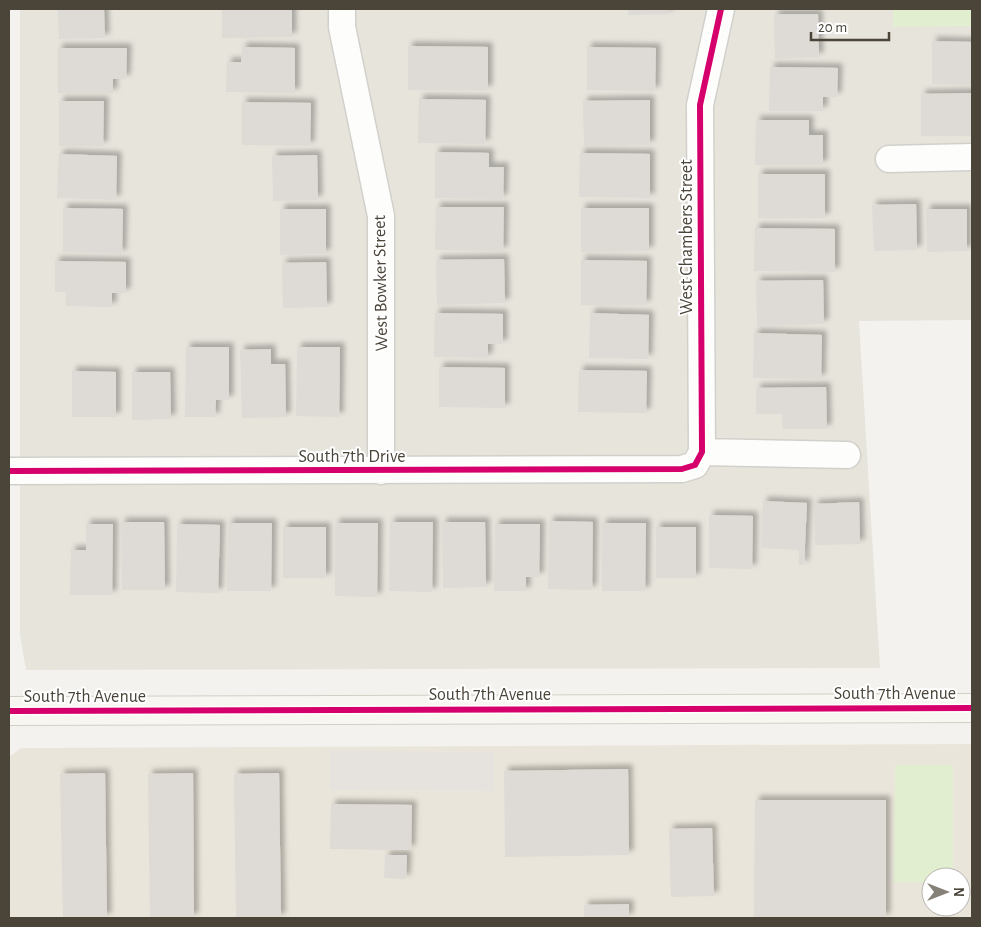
<svg xmlns="http://www.w3.org/2000/svg" width="981" height="927" viewBox="0 0 981 927" font-family="'Alegreya Sans',sans-serif">
<style>
.residential{fill:#e7e4dc}
.education{fill:#eae5da;fill-rule:evenodd}
.green{fill:#e1eecf}
.parking{fill:#e6e3df}
.building{fill:#dedbd6;filter:url(#shadow)}
.lines{fill:none;stroke-linecap:round;stroke-linejoin:round}
.street-casing{stroke:#d2d0cb;stroke-width:29}
.secondary-casing{stroke:#d3cfc5;stroke-width:30}
.street{stroke:#fdfdfc;stroke-width:26}
.secondary{stroke:#f7f6f1;stroke-width:28}
.cycleway-casing{stroke:#fff;stroke-width:9}
.cycleway{stroke:#d6006c;stroke-width:6}
.labels{text-anchor:middle;stroke-width:4;stroke-linejoin:round;paint-order:stroke}
.street-label{font-size:18px;fill:#4b4439;stroke:#fff}
</style>
<defs>
<filter id="shadow"><feDropShadow dx="4.5" dy="-4.5" stdDeviation="2.5" flood-color="#0004"/></filter>
</defs>
<rect width="100%" height="100%" fill="#f4f2ee"/>
<!-- residential -->
<path class="residential" d="M20 9H972V320L859 321 880 668 26 670 20 635Z"/>
<!-- education -->
<path class="education" d="M972 744V918H9V757L21 748ZM931 877H961V907H931Z"/>
<!-- green -->
<path class="green" d="M893 9H972V26L893 27Z
M895 765H953V877H931V882H894Z"/>
<!-- parking -->
<path class="parking" d="M330 751 494 752V791L330 790Z"/>
<!-- building -->
<path class="building" d="M67 9H104L105 38 59 39 58 10H67Z
M222 9H292V37L222 38Z
M628 9H669V14L628 15Z
M774 14H818L819 57 775 59Z
M932 41 972 42V85L932 84Z
M408 46 488 47V90H408Z
M242 47 295 48V93L226 92 227 62H241Z
M587 47 656 48 655 91 587 90Z
M58 48H127L126 79H113V93H58Z
M770 67 838 68 837 97H823V111H769Z
M972 93V136H921V94Z
M419 99 486 100 485 144 418 143Z
M650 100V145L584 146 583 101Z
M59 101H104L103 146H59Z
M242 102 311 103 310 146 242 145Z
M756 120H809V135H823V165H755Z
M435 152 489 153V167H504L503 199 435 198Z
M580 153 650 154V198L579 197Z
M59 154 117 156 116 200 57 198Z
M317 155 318 200 273 201 272 156Z
M758 174H825V218H758Z
M916 204 917 250 874 251 872 205Z
M436 207H504L503 251 435 250Z
M63 208 123 209 122 254 63 252Z
M581 208H649V251L581 252Z
M280 209H326V254L280 255Z
M926 209H967V251L927 252Z
M755 228 835 229V272L754 271Z
M504 259 505 303 437 305 436 260Z
M581 260 647 261 646 305H581Z
M55 261 126 262V293H112V307L66 306V292H55Z
M326 262 327 307 283 308 282 263Z
M823 280 824 324 757 326 756 281Z
M435 313 503 314V344H488V358L434 357Z
M590 313 649 315 648 359 589 358Z
M754 333 822 335 821 379 753 378Z
M186 347H229V400H216L215 417H185Z
M297 347H340L339 417 296 416Z
M271 349V364H285L286 417 242 418 240 350Z
M439 367 505 368V408L439 407Z
M579 370 647 371 646 413 578 412Z
M72 371 116 372V417H72Z
M132 372H170L171 419 132 420Z
M826 387 827 429H783L782 414H756V388Z
M763 501 807 503 804 565H799V550L761 548Z
M859 502 860 544 815 545 814 504Z
M709 515 753 516 752 569 709 568Z
M549 521 593 522 592 590 548 589Z
M121 522H164L165 590H122Z
M390 522H433L432 592 389 591Z
M442 522H485L486 587 443 588Z
M228 523H272L271 591H227Z
M335 523H378L377 597 335 596Z
M602 523H646L645 591H602Z
M86 524H113L112 595H70L71 550H86Z
M177 524 220 525 218 593 176 592Z
M495 524H540L539 577H526V591H494Z
M283 527H326V578H283Z
M656 527H696V578H656Z
M628 769 629 855 505 857 504 771Z
M105 773 107 918H63L60 774Z
M193 773 194 918H150L148 774Z
M279 773 281 918H236L234 774Z
M755 800H886V918H754Z
M331 804 412 805 411 850 330 849Z
M712 828 714 896 671 897 669 829Z
M385 855H407L406 879 384 878Z
M629 904V918H584V905Z"/>
<g class="lines">
<defs>
<path id="street" d="M342 9V27L381 216V471
M889 159 972 157
M702 452 847 455
M9 471 682 469 695 465 702 452 700 105 721 9"/>
<path id="secondary" d="M9 711 972 708"/>
</defs>
<!-- street casing -->
<use href="#street" class="street-casing"/>
<!-- secondary casing -->
<use href="#secondary" class="secondary-casing"/>
<!-- street -->
<use href="#street" class="street"/>
<!-- secondary -->
<use href="#secondary" class="secondary"/>
<defs>
<path id="cycleway" d="M9 471 682 469 695 465 702 452 700 105 721 9
M9 711 972 708"/>
</defs>
<!-- cycleway casing -->
<use href="#cycleway" class="cycleway-casing"/>
<!-- cycleway -->
<use href="#cycleway" class="cycleway"/>
</g>
<g class="labels">
<!-- street labels -->
<g class="street-label">
<text transform="translate(686 237) rotate(-90)" y="6">West Chambers Street</text>
<text transform="translate(380 283) rotate(-91)" y="6">West Bowker Street</text>
<text x="352" y="462">South 7th Drive</text>
<text x="895" y="699">South 7th Avenue</text>
<text x="490" y="700">South 7th Avenue</text>
<text x="85" y="702">South 7th Avenue</text>
</g>
</g>
<!-- border -->
<rect width="981" height="927" fill="none" stroke="#4b4439" stroke-width="20"/>
<!-- north arrow -->
<g transform="translate(946 892) rotate(90)"><circle r="24" fill="#ffffff" stroke="#b7b4b0"/>
<path d="M0-4L9 19L0 12L-9 19Z" fill="#868178"/>
<text y="-8" font-size="14" font-weight="bold" text-anchor="middle" fill="#4b4439">N</text>
</g>
<!-- scale -->
<path d="M811 32v8h78v-8" fill="none" stroke="#4b4439" stroke-width="2.5"/>
<text x="818" y="32" font-size="15" fill="#4b4439" stroke="#ffffff" stroke-width="4" paint-order="stroke">20 m</text>
</svg>
